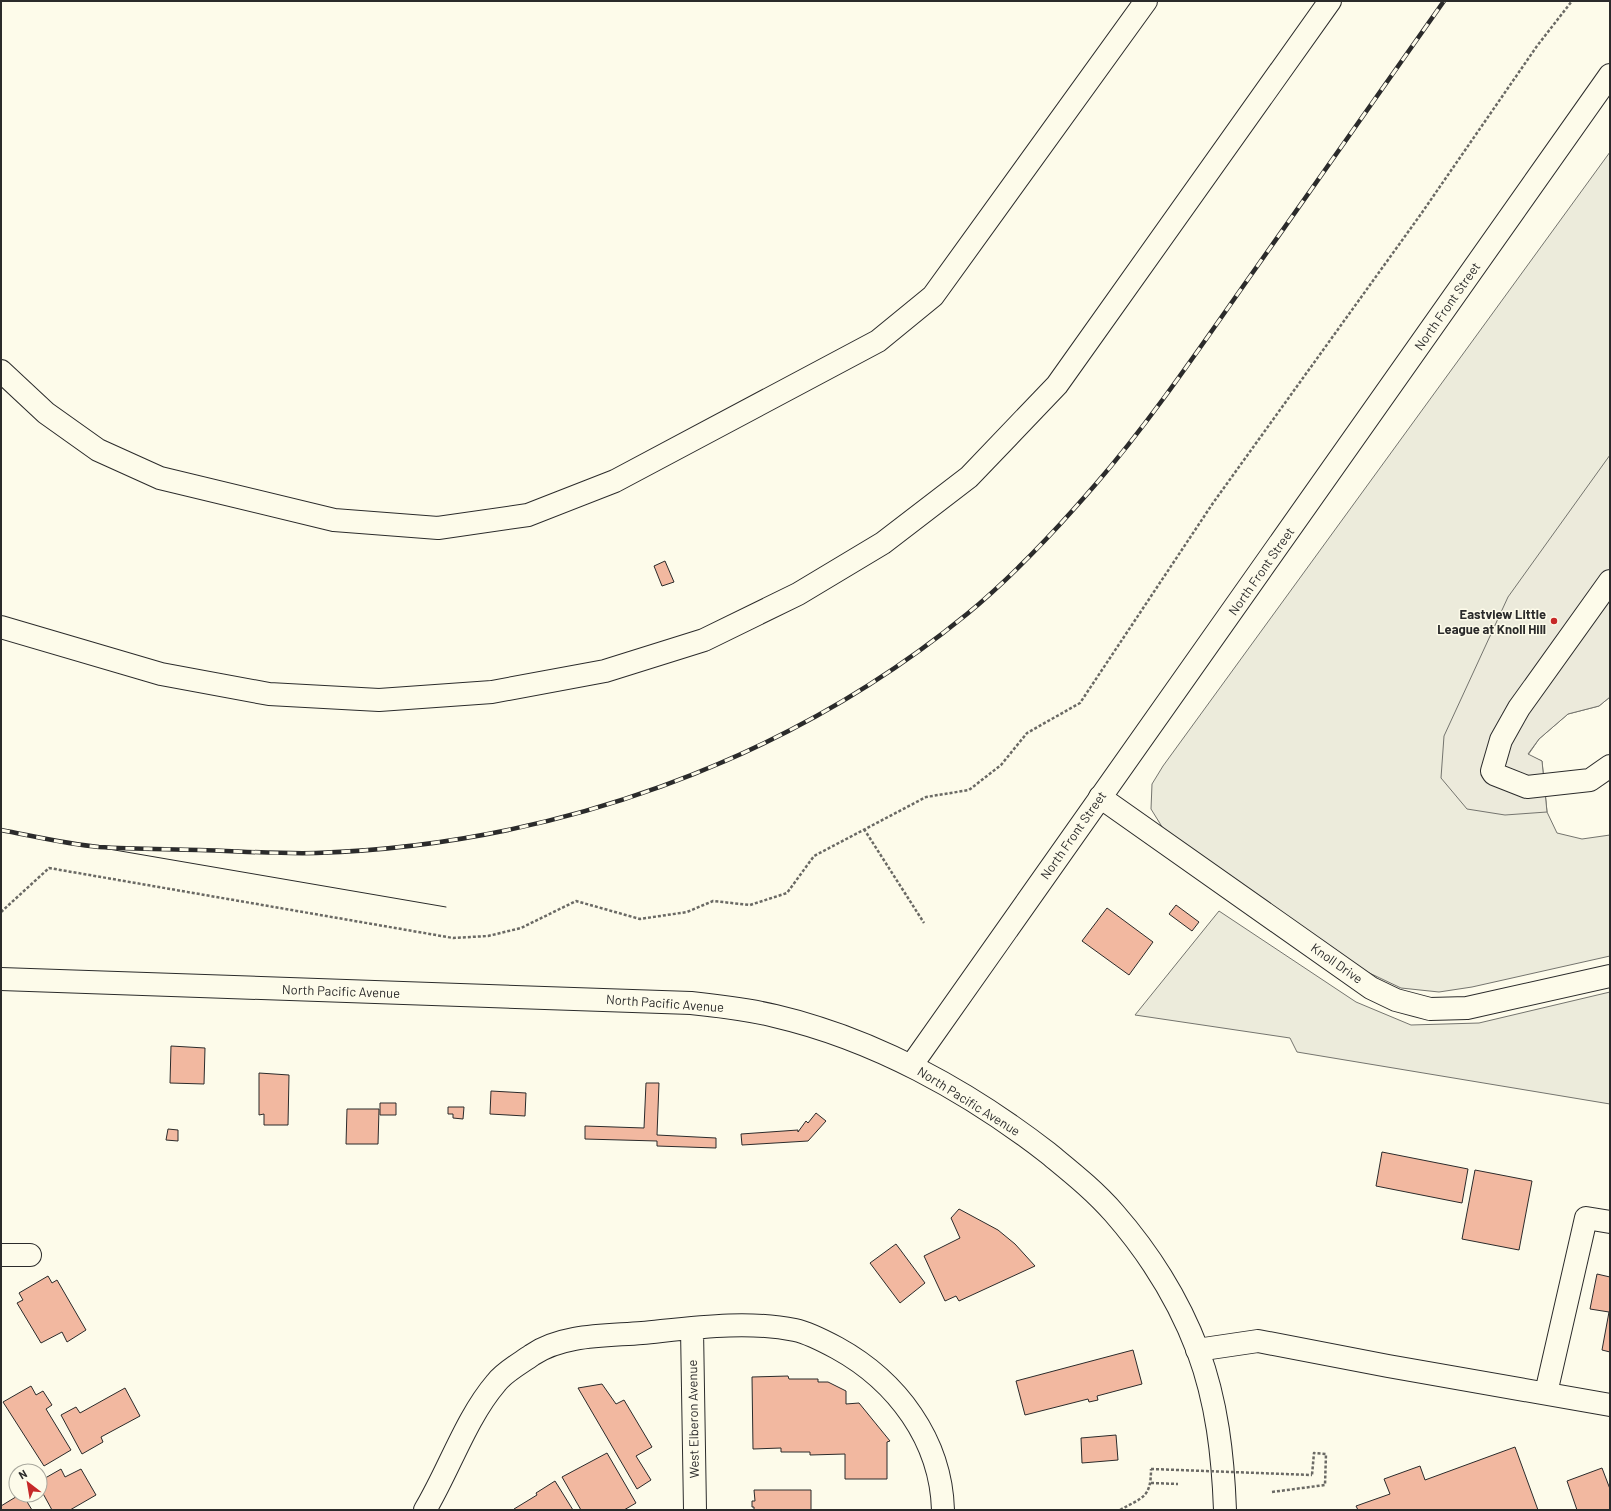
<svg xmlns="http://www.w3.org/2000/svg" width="1611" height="1511" viewBox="0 0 1611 1511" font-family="Barlow,sans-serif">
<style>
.green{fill:#ecebdb;stroke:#74746e}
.parking{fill:#eceadb;stroke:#74746e}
.building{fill:#f2b8a0;stroke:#2b2b2b}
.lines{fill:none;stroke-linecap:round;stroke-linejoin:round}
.minor-casing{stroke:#2b2b2b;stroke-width:24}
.major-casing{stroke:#2b2b2b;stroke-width:24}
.path{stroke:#6a6964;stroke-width:2.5;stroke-dasharray:3 2;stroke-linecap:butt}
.minor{stroke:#fdfbea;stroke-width:22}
.major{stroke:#fdfbea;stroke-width:22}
.tram{stroke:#2b2b2b;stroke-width:1}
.rail-casing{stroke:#2b2b2b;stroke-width:4.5}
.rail{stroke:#fdfbea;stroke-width:3;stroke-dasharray:9;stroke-linecap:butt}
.path-bridge{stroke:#6a6964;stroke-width:2.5;stroke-dasharray:3 2;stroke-linecap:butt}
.poi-dot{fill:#c62828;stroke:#fdfbea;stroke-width:1.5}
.labels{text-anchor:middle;stroke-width:3;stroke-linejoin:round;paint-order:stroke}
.street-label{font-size:13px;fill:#2b2b2b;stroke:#fdfbea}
.poi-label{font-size:13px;font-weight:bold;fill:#2b2b2b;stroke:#fdfbea;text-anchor:end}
</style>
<rect width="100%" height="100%" fill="#fdfbea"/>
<!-- green -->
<path class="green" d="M1610 152V697L1599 706 1568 714 1539 739 1528 755 1542 761 1547 812 1557 833 1582 839 1610 835V956L1472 987 1439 992 1401 988 1363 970 1164 830 1151 809 1152 784 1163 766Z
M1219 911 1356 1002 1411 1025 1479 1023 1610 992V1104L1297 1052 1290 1038 1135 1015Z"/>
<!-- parking -->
<path class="parking" d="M1610 455V697L1599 706 1568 714 1539 739 1528 754 1542 761 1547 812 1505 815 1467 809 1441 778 1444 736 1508 597Z"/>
<!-- building -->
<path class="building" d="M665 561 674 582 662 586 654 566Z
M1176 905 1199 922 1192 931 1169 914Z
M1107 908 1153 942 1129 975 1082 941Z
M171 1046 205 1048 204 1084 170 1083Z
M259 1073 289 1075 288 1125H264V1114L259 1115Z
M646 1083H659L657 1135 716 1138V1148L657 1146V1141L585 1139V1126L644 1128Z
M491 1091 526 1093 525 1116 490 1114Z
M380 1103H396V1115H380Z
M448 1107H464L463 1119 453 1118V1114H448Z
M347 1109H379L378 1144H346Z
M816 1113 826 1121 808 1141 742 1145 741 1134 798 1130V1132L806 1121 808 1123Z
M168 1129 178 1130V1141L166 1140Z
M1382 1152 1468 1169 1462 1203 1376 1186Z
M1475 1170 1532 1181 1519 1250 1462 1239Z
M959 1209 998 1230 1015 1244 1035 1266 959 1301 956 1296 945 1301 924 1256 960 1238 951 1218Z
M896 1244 925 1283 900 1303 870 1263Z
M1597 1274 1610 1277V1352L1602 1350 1609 1312 1590 1309Z
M48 1276 52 1283 57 1280 86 1330 67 1342 62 1332 41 1343 17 1303 23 1300 19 1293Z
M1133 1350 1142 1384 1097 1396 1098 1400 1089 1402 1088 1399 1025 1415 1016 1381Z
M788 1376 789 1379H818V1382H828L846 1391V1404L859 1403 890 1441 887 1442V1479H845V1454L810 1455V1452H781V1448L753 1449 752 1377Z
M602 1384 616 1404 624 1400 652 1447 636 1456 651 1480 637 1489 578 1388Z
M31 1386 36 1395 43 1391 52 1405 46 1409 71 1450 44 1466 3 1402Z
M125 1388 140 1416 101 1437 103 1442 82 1454 61 1415 76 1407 80 1413Z
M1116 1435 1118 1460 1082 1463 1081 1438Z
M1515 1447 1538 1510H1358L1356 1506 1390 1494 1384 1479 1420 1466 1425 1480Z
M607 1453 636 1503 624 1510H581L562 1477Z
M1602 1468 1610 1489V1510H1577L1567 1481Z
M61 1469 65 1477 81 1469 96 1495 70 1510H52L40 1488V1481Z
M555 1481 573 1510H515L514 1509 537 1495 536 1493Z
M754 1490H811V1510H754V1507H752V1501H755Z
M19 1495H23L32 1510H1V1506Z"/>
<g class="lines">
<defs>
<path id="minor" d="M1 371 46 413 98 450 160 478 334 520 438 528 528 515 615 481 878 341 933 296 1146 1
M1610 581 1519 708 1501 740 1492 771 1494 774 1527 787 1590 780 1610 766
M1 627 161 674 269 694 379 700 492 692 605 671 704 640 798 594 883 543 969 477 1057 385 1330 1
M1100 797 1371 988 1396 1000 1430 1009 1467 1008 1610 976
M1 1255H30
M692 1329 695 1510
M1197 1350 1258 1341 1388 1366 1610 1405
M1546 1393 1586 1218 1610 1222
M425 1510C449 1470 466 1418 496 1383 504 1372 521 1363 532 1355 563 1334 607 1336 642 1333 692 1328 746 1320 795 1330 809 1333 824 1341 837 1348 897 1381 941 1440 943 1510"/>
<path id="major" d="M1 979 691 1003C719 1006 747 1009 775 1016 874 1039 968 1091 1048 1153 1071 1172 1094 1190 1114 1213 1149 1253 1179 1301 1198 1351 1217 1402 1223 1456 1225 1510
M911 1066 1610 75"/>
</defs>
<!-- minor casing -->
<use href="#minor" class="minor-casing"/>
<!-- major casing -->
<use href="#major" class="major-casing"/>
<!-- path -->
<path class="path" d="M864 829 924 923
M1 912 49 868 453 938 488 936 521 928 576 901 640 919 687 912 713 901 750 905 787 893 814 856 926 797 969 790 1001 765 1027 733 1080 703 1213 503 1421 214 1537 46 1572 1
M1151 1483 1178 1484
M1272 1492 1325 1485 1326 1454 1314 1453 1312 1475
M1120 1510C1143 1497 1151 1498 1151 1469"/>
<!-- minor -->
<use href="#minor" class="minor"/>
<!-- major -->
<use href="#major" class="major"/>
<!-- tram -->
<path class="tram" d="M97 847 446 907"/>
<defs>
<path id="rail" d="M1 830C33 836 66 844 99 847 132 849 166 849 199 850 238 851 277 854 316 853 551 845 785 763 967 614 1012 577 1057 529 1095 485 1152 419 1201 346 1251 275 1315 184 1380 92 1444 1"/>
</defs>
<!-- rail casing -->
<use href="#rail" class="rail-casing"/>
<!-- rail -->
<use href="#rail" class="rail"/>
<!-- path-bridge -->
<path class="path-bridge" d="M1151 1469 1312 1475"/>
</g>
<!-- markers -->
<circle class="poi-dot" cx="1554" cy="621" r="4"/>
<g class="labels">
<!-- street labels -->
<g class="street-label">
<text transform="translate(1447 306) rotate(-55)" y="5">North Front Street</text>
<text transform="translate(1261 571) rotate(-55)" y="5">North Front Street</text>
<text transform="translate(1073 835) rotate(-55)" y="5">North Front Street</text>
<text transform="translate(1337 963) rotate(35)" y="5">Knoll Drive</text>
<text transform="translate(341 991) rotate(2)" y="5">North Pacific Avenue</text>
<text transform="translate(665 1003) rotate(4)" y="5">North Pacific Avenue</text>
<text transform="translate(969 1101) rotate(32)" y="5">North Pacific Avenue</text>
<text transform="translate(693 1419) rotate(-91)" y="5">West Elberon Avenue</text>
</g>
<!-- poi labels -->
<g class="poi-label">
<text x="1546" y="619">Eastview Little<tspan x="1546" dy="15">League at Knoll Hill</tspan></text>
</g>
</g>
<!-- border -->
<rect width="1611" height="1511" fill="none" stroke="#2b2b2b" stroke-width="4"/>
<!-- north arrow -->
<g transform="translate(28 1483) rotate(329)"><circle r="19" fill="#fdfbea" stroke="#a9a89e"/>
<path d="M0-3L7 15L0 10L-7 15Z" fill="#c62828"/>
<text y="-6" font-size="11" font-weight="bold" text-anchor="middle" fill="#2b2b2b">N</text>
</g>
</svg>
